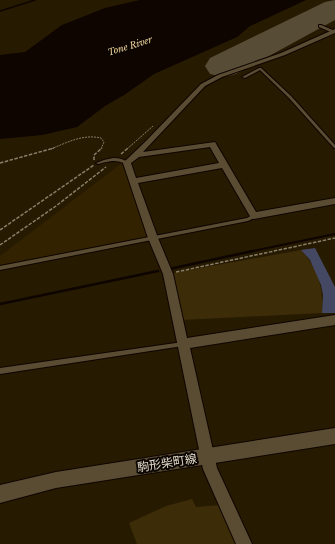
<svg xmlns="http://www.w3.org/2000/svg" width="335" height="544" viewBox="0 0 335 544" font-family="'Libre Baskerville','Noto Sans JP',serif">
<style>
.built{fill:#322200}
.green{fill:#3c2c08}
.water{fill:#0e0400}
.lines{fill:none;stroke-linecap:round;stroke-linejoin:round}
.stream-far2{stroke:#0e0400;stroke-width:1.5}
.stream-far1{stroke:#0e0400;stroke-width:2}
.stream{stroke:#0e0400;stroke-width:2.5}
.runway{fill:#574c36;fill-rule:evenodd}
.building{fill:#444862}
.lane-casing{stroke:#0f0500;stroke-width:2}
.street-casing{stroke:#0f0500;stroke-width:2}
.secondary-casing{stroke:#0f0500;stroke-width:2}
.path-far1{stroke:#887e6a;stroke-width:1;stroke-dasharray:2 1;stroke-linecap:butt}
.path{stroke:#887e6a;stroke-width:1.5;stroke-dasharray:3.5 1.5;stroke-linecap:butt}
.lane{fill:#5a4c32;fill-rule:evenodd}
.street{fill:#5a4c32;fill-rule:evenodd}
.secondary{fill:#5a4c32;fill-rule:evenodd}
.labels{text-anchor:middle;stroke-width:4;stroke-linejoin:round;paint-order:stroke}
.far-water-label{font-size:9px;font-style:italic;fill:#fcdca1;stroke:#0b0601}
.near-street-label{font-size:12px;fill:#e0d8c9;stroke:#0b0601}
</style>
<rect width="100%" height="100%" fill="#261a01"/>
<!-- built -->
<path class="built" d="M122 163 147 235 145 237 0 265V256Z"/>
<!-- green -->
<path class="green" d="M301 250C318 269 324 288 322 313L182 320 171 276 173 273Z
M192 499 196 507 220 505 238 544H137L129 523 166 506Z"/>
<!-- water -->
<path class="water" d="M140 0H306L250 26 237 37 154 74 124 95 105 106 77 127 42 135 0 139V55L25 52 62 25 105 8Z"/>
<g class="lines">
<!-- stream-far2 -->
<path class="stream-far2" d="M0 11 35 0"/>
<!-- stream-far1 -->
<path class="stream-far1" d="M248 252 335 234"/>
<!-- stream -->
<path class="stream" d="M169 269 253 251
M0 304 158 271"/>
<!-- runway -->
<path class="runway" d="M335 0V20L236 74 223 77 210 74 205 66 210 58 325 2Z"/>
</g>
<!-- building -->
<path class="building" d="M315 248 335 287V313H322L323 295 321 285 310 260 301 250Z"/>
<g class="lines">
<defs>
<path id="lane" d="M319 25H321L335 31V33H333L319 27Z
M259 68H261L291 96 335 145V148H334L289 98 260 70 245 78 242 77Z
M113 158C119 158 124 159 129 163L127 164C114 159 111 161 98 164L96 163 104 160Z
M254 214 256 216V217L248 221 0 270V266L247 218Z
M183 342H185L186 344 185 346H183L0 374V368Z"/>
<path id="street" d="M335 29V33L285 55 222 77 205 86 143 152 215 142 256 212 335 198V204L254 219 251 218 222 168 138 183 158 238 173 274 187 338 335 315V325L190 348 217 468 252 544H236L203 469 163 274 148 238 123 163 144 143 201 84 218 75 281 53ZM210 147 219 163 136 178 131 163 139 157Z"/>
<path id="secondary" d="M335 428V444L56 488 0 503V485L56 472Z"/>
</defs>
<!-- lane casing -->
<use href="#lane" class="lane-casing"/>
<!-- street casing -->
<use href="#street" class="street-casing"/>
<!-- secondary casing -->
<use href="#secondary" class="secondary-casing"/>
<!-- path-far1 -->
<path class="path-far1" d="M51 149C68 142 83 134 101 138L104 142 101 149
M127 149 153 126"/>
<!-- path -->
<path class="path" d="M121 154 128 148
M94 160V155L102 148
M0 163 54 148
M0 230 94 165
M0 245 56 206 106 167
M176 272 335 238"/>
<!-- lane -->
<use href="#lane" class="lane"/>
<!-- street -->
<use href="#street" class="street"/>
<!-- secondary -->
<use href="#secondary" class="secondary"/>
</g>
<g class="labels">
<!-- far-water labels -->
<g class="far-water-label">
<text transform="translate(130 46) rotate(-17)" y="3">Tone River</text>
</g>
<!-- near-street labels -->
<g class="near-street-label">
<text transform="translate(167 463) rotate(-9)" y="4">駒形柴町線</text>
</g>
</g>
</svg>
